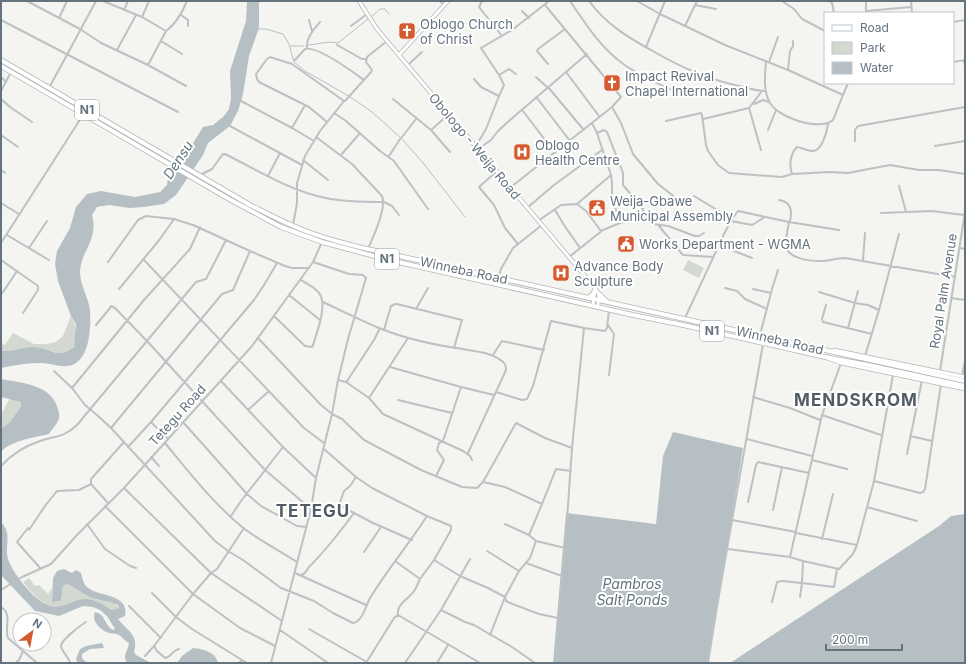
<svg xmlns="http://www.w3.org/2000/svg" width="966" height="664" viewBox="0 0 966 664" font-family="Inter,sans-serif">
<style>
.green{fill:#d3d9d0}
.water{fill:#b6c0c4}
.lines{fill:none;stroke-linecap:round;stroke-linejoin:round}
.stream{stroke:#b6c0c4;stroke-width:1}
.secondary-casing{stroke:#b2b6ba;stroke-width:4.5}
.highway-casing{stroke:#b2b5b8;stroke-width:5.5}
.street{stroke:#bdc1c4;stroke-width:2}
.secondary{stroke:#fff;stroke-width:3}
.highway{stroke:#fff;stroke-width:4}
.labels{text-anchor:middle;stroke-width:4;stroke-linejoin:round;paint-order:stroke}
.shield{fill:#fff;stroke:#939da5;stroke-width:1}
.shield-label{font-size:12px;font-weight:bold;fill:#65737f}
.poi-label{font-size:13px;fill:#65737f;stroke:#fff;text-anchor:start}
.street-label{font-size:13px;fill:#65737f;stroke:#fff}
.water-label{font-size:14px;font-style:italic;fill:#61747d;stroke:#fff}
.district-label{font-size:17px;font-weight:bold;letter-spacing:1px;fill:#525c65;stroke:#fff}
</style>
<rect width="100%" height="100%" fill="#f4f4f0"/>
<!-- green -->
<path class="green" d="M688 260 704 268 699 278 683 270Z
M71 316C76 325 77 330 75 340 72 365 48 347 35 347 23 347 12 352 1 351V343L5 345 13 333 34 344H47L56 342 63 336Z
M10 398 21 402 22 407 10 422 1 429V415Z
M29 578 35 586 39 585 48 594 52 588V602L61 601 63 586 67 584C78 587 85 595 96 599 103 601 115 600 119 608L111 610C104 606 95 599 86 599 79 599 72 604 66 606 46 611 34 595 23 582Z"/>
<!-- water -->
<path class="water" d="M247 1H259V28L249 56 243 94 238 111 230 126 208 143 203 155 176 195 164 204 143 207 130 208 109 205 97 207 92 215C99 241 80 251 80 273 81 288 89 298 90 311 91 328 90 363 68 366 59 367 49 363 41 363 27 363 14 365 1 368V351C13 352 24 346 35 347 51 348 58 360 74 347L76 324 71 316 58 281 55 264 57 251 70 228 76 207 87 194 101 191 135 197 160 192 167 185C168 178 169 176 175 172L203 127 213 125 224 116 229 109 231 99 230 71 246 21Z
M1 379C21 383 49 384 57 406 58 410 60 414 59 418 58 423 52 429 49 434 37 437 7 441 1 453V429L10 422 21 407V402L1 397Z
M673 432 743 448 709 663H553L566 513 656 524 663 456Z
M965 514V663H730L939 526 951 516Z
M1 522C13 534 4 545 8 559 13 574 34 600 48 605 63 611 73 598 86 599 95 599 104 605 111 610L119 608 118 605C109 600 99 601 90 597 81 593 76 587 67 584L63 586 61 601 52 602 53 578 57 571 64 569 72 573 76 570 81 573C82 577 83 583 87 587 97 597 130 593 125 616L118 619C127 631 139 634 134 652L136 655 151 663H127C122 655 128 651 129 643 125 641 122 637 119 635 116 633 113 634 109 633 100 630 91 621 95 612 106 614 104 625 113 630L115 629 107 616 100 610 93 607 83 606 59 616 35 611 1 575Z
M102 643 104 648 90 649 82 654V658L87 663H78L76 659 80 649 86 646Z
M193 648C203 649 216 652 218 663H177L182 656Z"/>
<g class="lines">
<!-- stream -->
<path class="stream" d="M371 17 380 9H385L389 14
M257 29H266L283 34 289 44 294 62 305 71 352 98 372 112 401 138 424 164 465 217
M309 45 330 42 338 43 368 19
M291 46H304"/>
<defs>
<path id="secondary" d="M359 1 377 29 595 288 599 294 598 306
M399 55 448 1
M593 305 595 291
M834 350 965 377
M827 358 841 363 965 389"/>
<path id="highway" d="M1 60 250 205C268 214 285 223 303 230 334 242 367 249 399 256L965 381
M1 66 229 199 281 227 322 242 389 260 633 315 683 325 825 357 868 365 965 386
M599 294 606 301
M588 298 593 294 595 290"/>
</defs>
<!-- secondary casing -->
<use href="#secondary" class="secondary-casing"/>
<!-- highway casing -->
<use href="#highway" class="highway-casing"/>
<!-- street -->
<path class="street" d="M27 1 80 29 101 43 148 65 186 86
M103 1 142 17 149 1
M440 1 445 6
M482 1 479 7 502 36
M570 1C585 23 600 47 622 63 639 76 662 85 682 95
M589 1C605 23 627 37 651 50 682 68 709 80 744 87 751 89 758 91 765 91
M637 1 660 14 725 45 788 70 843 95 848 83
M782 1 794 9 802 19 825 31
M829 1 832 3 834 13
M911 1 912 13
M695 5 716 9
M124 10 128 1
M522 11 529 18
M866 11 911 7
M866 13V1
M181 15 188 20V26
M142 17 166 31
M59 18 67 1
M1 20 178 112
M309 20 312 31
M953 22 965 20
M351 26 367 14
M685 26 697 1
M161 41 182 54
M337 45 362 59H366
M646 47 665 1
M307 48C306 38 314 29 320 22
M117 50 136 15
M295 60 305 49C317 45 353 72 364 80
M964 60 965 66
M766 61C765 75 763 89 769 101 775 117 820 132 833 120L843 95
M769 62 778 37
M953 62 965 60
M548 64 537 51 538 49 565 29
M148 65 166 31C176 24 182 13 187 1
M408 65 422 52
M788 70 790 51 793 46V41
M566 72 599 116
M499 75 509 69 516 74
M1 77 6 82
M536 77 548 88
M474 79 481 87 499 96
M548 87 583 129
M49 88 96 1
M1 91 11 72
M537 98 570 141
M1 99 10 107 32 122
M393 99 431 130 450 152
M241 101 292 128 314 141
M345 101 371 72 372 70 366 62 367 57 387 41
M754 104 763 100 769 102
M612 107 621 123 633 154 658 184 676 198
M749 108 761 150
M523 111 555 153
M334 113 346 121 380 151 394 161 428 209
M703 119 749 108 762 91
M666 121 701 113 702 115 706 145 708 151 718 165 729 173 782 177 792 174 829 172 848 173 890 165 919 170H939L965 174
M592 123 597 133 611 175 612 183V196L620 223
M230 126 302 165
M292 128 305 105
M431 130 449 114
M768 130 776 110
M597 133 604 130 607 132 623 173V185L643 209V216
M1 135 18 147
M316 137 352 164 382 196C387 208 373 237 368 249
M402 137 416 119
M855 141V130L858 126 965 107
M476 146 486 129 499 96 504 85 499 75 481 48 512 30 549 1
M935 146 965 141
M478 149 491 140 498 131 510 120 587 54
M341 155 360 133
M389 156 400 139
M303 160 328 180
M1 170 5 173
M497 171 479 187 494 205 505 228 518 244
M202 174 212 169 223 154H225C257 170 290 191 326 198 344 202 365 202 384 202L392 206 399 215
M792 174C789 165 790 154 797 147 802 148 808 151 813 151 822 151 827 131 828 124
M268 176 280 153
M899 186 906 212
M511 187 612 107 621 97 545 5
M694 196 732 219
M779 200C792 202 792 211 790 222
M1 203 19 214
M577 204 586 211 601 231
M527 208 554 185 602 150
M555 210 564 225 580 248
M881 213 932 211 964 215
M538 221 561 205 577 204 611 175
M731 221 752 225 765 217
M789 222C788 229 785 239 786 246 788 259 810 261 821 261 829 261 837 258 845 258L955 277
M293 225 297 203V183L305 156 320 131 344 101 292 64 270 57 267 59 256 74 257 79 259 82 309 107 327 122
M659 226 683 255 713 257
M7 235 49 260
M1 243 83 115
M719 245 752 258
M29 248 47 221
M960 248 965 249
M569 257 603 230 620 223 643 216 653 224 668 226 695 236H699L704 233
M143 259 304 428 324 443
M1 260 38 286V290L23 313
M863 261 865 233
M108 262 138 220 146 216 174 219 193 225 250 251 285 266 292 268H309
M498 278 501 269 513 248 542 225
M725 288 737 291 745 299 767 309
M119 289 160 239 174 219
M753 289 771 293
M819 292 855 303 868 305 879 310
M1 295 17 271
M289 295 320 320
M951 298 965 300
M323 302C342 311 360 320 379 328 406 339 434 345 463 349 476 352 492 352 503 362 506 364 506 367 506 370L468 453
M826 305 822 319 823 322 872 334
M416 309 428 288
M274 316 305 346 312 347 313 345C317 332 328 304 319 293 315 287 307 284 301 280
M685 318 725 232 732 219 738 211 789 222 839 230
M96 325 110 308 111 306 115 308 147 341 265 470 311 509 323 511 331 506 339 505 373 523 412 540
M608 325 614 334 609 375
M848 328 858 291
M384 330 391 306 395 304H397L462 320 454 348
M760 335 772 289 778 270
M258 338 321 405 332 414 342 419 364 440 421 470 462 487 477 488 483 482 505 487 542 504 556 469 571 471
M493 355 502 341 544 350
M865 356 879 310 899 234
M390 367 461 387 494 395
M54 371 72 388 85 405 97 415 111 428 215 541 228 551 243 560 281 588 314 601 333 613 353 623C362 622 366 606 370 598 387 570 409 544 427 516
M940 371 965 212
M893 375 874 481 920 493 923 492 925 489 941 384
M962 376 965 361
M338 380 346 382 369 398 383 414 463 451 470 456 472 460
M221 381 283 447 316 478
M347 381 374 340 380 328
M72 388 144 300 190 249 200 227
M496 392 522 400 527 399 533 386 551 321 584 328 605 331 607 328 609 310
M753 397 790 408 820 420
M369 398 408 338
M398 400 452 413
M248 410 269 391
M822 415 881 435
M151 422 168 439
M183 422 247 494 261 506 297 526 306 527
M111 428 222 294 233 290 250 251
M910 436 932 441
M747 439 812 456
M165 443C189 472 213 503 242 527 257 539 280 551 297 562
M128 447 151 422 254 300 264 285 277 263
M324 449 356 477 372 488 427 516 451 526V530L434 560
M907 454 922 380
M151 457 159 466
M812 460 847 469
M965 460V464
M1 466C11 455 25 446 40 441 55 436 65 437 77 425L196 282 206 279 226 240
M436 476 444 460 437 450 439 443 443 441 461 387
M483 482 516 423 545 438 572 448
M124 488 211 573 282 621
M748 502 756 465 758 462 809 473
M108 503 91 484V479L124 442
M339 505 344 491 350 486 356 477
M105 506 193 594 211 573 217 569 244 528
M867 507 917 521
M773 510 782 467
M231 516 241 501 283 447
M732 520 796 532
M87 524 105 549 130 566 136 568
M505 524 529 535 536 541 565 548 572 448 584 328
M28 528 17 542 41 569
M29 530 45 506 57 491 79 490 91 484
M796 533 857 545 874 481
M529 535 542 504
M822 539 833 494
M728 549 790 557 803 561 802 583 782 581 777 582 772 602
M487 551 519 571
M364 552 381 527
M790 557 822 415 841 363
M395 561 420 579C418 583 417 587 414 591 409 599 396 604 398 615
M803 561 839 569 853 554 857 545
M526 563 562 576
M295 573 366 605
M301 575C306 574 306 571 309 567 326 550 340 532 354 513
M420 579 434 560 460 576 488 588 505 597 506 601 510 603 539 614 558 618
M1 590 22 577 51 564 76 536 124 488 252 346 313 262 322 242
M152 593 176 617 192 629 247 663
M800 597 802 583 834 587 837 569
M129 606 161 638
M1 607C13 614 4 628 8 638L37 663
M441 610 465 622 474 625 512 647 535 663
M398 615 480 663
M309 629 365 661V663
M280 630 328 663
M490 635 505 597 519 571 530 558 536 541
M179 649C173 650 171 657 165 658L157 651 154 646 193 594 240 628 275 646
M145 656 154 646
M15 663 19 660 23 651
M70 663C69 658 61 650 61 646 61 640 81 625 86 622
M239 663 242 660
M271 663 311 509 316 478 332 414 338 380 348 339 366 278 363 275 349 274 313 262
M366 663 394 618 398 615
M405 663 441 610 470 559
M437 663 448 645
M555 663 558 618 565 548
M707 663 763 344"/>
<!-- secondary -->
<use href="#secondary" class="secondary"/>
<!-- highway -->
<use href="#highway" class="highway"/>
</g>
<!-- icons -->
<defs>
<symbol id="church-square" viewBox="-11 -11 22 22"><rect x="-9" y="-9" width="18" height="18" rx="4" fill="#d65a2f" stroke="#fff"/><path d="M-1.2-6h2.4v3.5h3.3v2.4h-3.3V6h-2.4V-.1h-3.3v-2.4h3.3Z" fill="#fff"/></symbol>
<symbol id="hospital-square" viewBox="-11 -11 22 22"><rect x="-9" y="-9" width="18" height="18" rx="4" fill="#d65a2f" stroke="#fff"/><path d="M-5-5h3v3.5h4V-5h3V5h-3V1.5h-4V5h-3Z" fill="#fff"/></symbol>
<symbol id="civic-square" viewBox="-11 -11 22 22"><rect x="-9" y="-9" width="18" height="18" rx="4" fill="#d65a2f" stroke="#fff"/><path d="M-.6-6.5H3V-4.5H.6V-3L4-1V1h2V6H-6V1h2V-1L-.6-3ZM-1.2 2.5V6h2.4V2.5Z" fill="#fff"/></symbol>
</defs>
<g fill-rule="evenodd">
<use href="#church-square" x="397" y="21" width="20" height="20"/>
<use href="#church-square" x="602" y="73" width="20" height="20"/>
<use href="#hospital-square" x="512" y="142" width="20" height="20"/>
<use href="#civic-square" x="587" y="198" width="20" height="20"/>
<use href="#civic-square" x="616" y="234" width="20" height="20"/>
<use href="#hospital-square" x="551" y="263" width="20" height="20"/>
</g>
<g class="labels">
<!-- shield labels -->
<g class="shield">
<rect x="75" y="100" width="24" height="20" rx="3"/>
<rect x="375" y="249" width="24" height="20" rx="3"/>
<rect x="700" y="321" width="24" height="20" rx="3"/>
</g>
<g class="shield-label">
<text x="87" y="114">N1</text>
<text x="387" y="263">N1</text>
<text x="712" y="335">N1</text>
</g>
<!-- poi labels -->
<g class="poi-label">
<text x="420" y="29">Oblogo Church<tspan x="420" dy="15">of Christ</tspan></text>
<text x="625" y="81">Impact Revival<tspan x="625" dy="15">Chapel International</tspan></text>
<text x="535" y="150">Oblogo<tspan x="535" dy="15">Health Centre</tspan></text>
<text x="610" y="206">Weija-Gbawe<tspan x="610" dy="15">Municipal Assembly</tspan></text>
<text x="639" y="249">Works Department - WGMA</text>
<text x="574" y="271">Advance Body<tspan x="574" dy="15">Sculpture</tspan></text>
</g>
<!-- street labels -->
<g class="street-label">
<text transform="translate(475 146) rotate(50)" y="5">Obologo - Weija Road</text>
<text transform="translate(464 270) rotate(12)" y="5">Winneba Road</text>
<text transform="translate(943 291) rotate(-81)" y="5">Royal Palm Avenue</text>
<text transform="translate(780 340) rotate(13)" y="5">Winneba Road</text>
<text transform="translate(177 415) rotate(-48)" y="5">Tetegu Road</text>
</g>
<!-- water labels -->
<g class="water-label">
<text transform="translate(178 160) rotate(-57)" y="5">Densu</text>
<text x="632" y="589">Pambros<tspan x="632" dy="16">Salt Ponds</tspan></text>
</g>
<!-- district labels -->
<g class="district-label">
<text x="856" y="406">MENDSKROM</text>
<text x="313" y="517">TETEGU</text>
</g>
</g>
<!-- border -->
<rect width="966" height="664" fill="none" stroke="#65737f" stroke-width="4"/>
<!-- legend -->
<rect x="824" y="12" width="130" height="72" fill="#ffffff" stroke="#c1c7cc"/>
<rect x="832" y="25" width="20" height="6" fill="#ffffff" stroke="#c1c7cc"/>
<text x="860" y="32" font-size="12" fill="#65737f">Road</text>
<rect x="832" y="42" width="20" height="12" fill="#d3d9d0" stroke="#c1c7cc"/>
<text x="860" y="52" font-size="12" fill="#65737f">Park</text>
<rect x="832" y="62" width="20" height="12" fill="#b6c0c4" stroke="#c1c7cc"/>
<text x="860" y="72" font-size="12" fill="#65737f">Water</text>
<!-- north arrow -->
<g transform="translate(32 632) rotate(32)"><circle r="19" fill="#ffffff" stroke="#c1c7cc"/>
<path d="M0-3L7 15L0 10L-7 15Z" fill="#d65a2f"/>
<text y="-6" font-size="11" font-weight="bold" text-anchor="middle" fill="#65737f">N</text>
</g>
<!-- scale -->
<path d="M826 644v6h76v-6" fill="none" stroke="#65737f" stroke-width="2"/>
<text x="832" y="644" font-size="12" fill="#65737f" stroke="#ffffff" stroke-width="3" paint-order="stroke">200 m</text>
</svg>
